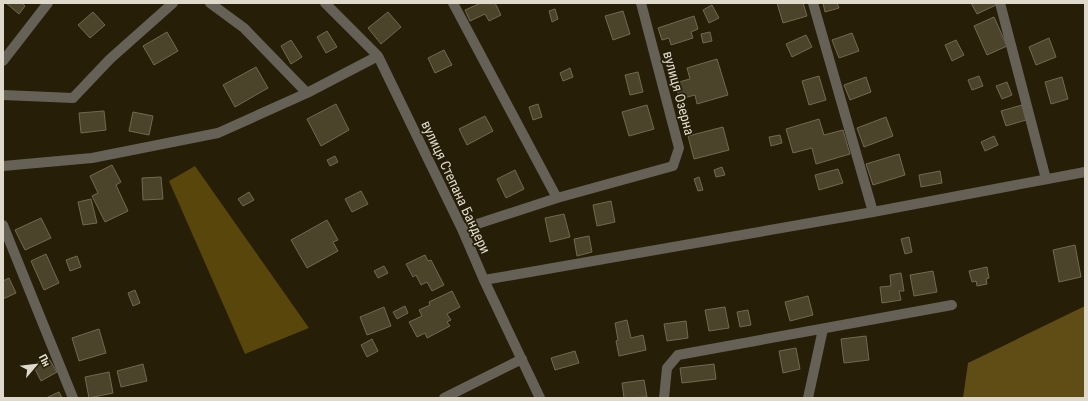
<svg xmlns="http://www.w3.org/2000/svg" width="1088" height="401" viewBox="0 0 1088 401" font-family="'Roboto Condensed',sans-serif">
<style>
.forest{fill:#604d15}
.water{fill:#58460a}
.building{fill:#4c432b;stroke:#726950}
.lines{fill:none;stroke-linecap:round;stroke-linejoin:round}
.minor{stroke:#656156;stroke-width:10}
.labels{text-anchor:middle;stroke-width:3.5;stroke-linejoin:round;paint-order:stroke}
.street-label{font-size:14px;fill:#ded9cb;stroke:#261e07}
</style>
<rect width="100%" height="100%" fill="#261e07"/>
<!-- forest -->
<path class="forest" d="M1085 306V398H963L968 363Z"/>
<!-- water -->
<path class="water" d="M195 166 309 328 245 354 169 181Z"/>
<!-- building -->
<path class="building" d="M6 3H22L25 6 19 14Z
M481 3H495L501 15 489 21 485 14 470 21 465 10Z
M777 3H803L807 16 783 23Z
M823 3H837L839 8 825 12Z
M971 3H995L996 5 977 14Z
M712 5 719 18 709 23 703 10Z
M555 9 558 19 552 22 549 11Z
M623 11 630 34 613 40 605 16Z
M93 12 105 25 90 38 78 25Z
M388 12 401 27 381 44 368 28Z
M694 16 698 29 691 32 693 38 671 45 669 38 662 40 658 28Z
M994 17 1007 46 987 55 974 26Z
M327 31 337 47 326 53 317 37Z
M167 32 178 51 154 65 143 46Z
M710 32 712 41 703 43 701 34Z
M852 33 859 51 839 58 832 40Z
M806 35 812 47 792 57 786 44Z
M1049 38 1056 57 1036 65 1029 47Z
M291 40 302 57 291 64 281 46Z
M956 40 964 55 952 61 945 45Z
M444 50 452 65 435 73 428 58Z
M717 59 728 95 697 104 695 95 680 99 675 83 690 79 687 68Z
M256 67 268 88 235 107 223 85Z
M570 68 573 77 563 81 560 73Z
M638 72 643 92 630 95 625 75Z
M819 76 826 100 809 105 802 81Z
M979 76 983 86 972 90 968 80Z
M866 77 871 92 850 100 844 85Z
M1062 77 1068 99 1051 104 1045 82Z
M1007 82 1012 95 1002 99 996 86Z
M336 104 349 130 321 146 307 119Z
M538 104 542 117 533 120 529 107Z
M647 105 654 129 629 136 622 112Z
M1022 105 1026 120 1006 126 1001 111Z
M104 111 106 130 81 133 79 113Z
M133 112 153 116 149 135 129 131Z
M485 116 493 131 467 145 459 129Z
M886 117 893 136 864 147 857 128Z
M819 119 824 135 843 130 850 154 816 164 812 148 793 153 786 129Z
M723 127 729 150 694 159 688 136Z
M780 135 782 143 771 146 769 137Z
M994 136 998 145 985 151 981 142Z
M899 154 905 175 873 185 866 164Z
M335 156 338 162 330 166 327 160Z
M112 165 121 182 116 185 128 211 105 222 92 196 98 193 90 176Z
M722 167 725 175 716 177 714 170Z
M838 169 843 183 819 190 815 175Z
M515 170 524 189 506 198 497 179Z
M940 171 942 183 921 187 919 175Z
M161 177 163 199 143 200 142 178Z
M699 177 703 190 698 191 694 179Z
M361 191 368 204 352 212 345 199Z
M249 192 254 200 243 206 238 199Z
M91 199 97 223 83 225 78 202Z
M611 201 615 222 597 226 593 205Z
M564 214 570 237 550 242 545 218Z
M41 218 51 238 25 250 15 230Z
M327 220 338 240 333 242 338 251 307 268 291 240Z
M589 236 592 252 577 256 574 239Z
M909 237 912 252 905 254 901 239Z
M1075 245 1081 277 1059 282 1053 250Z
M46 254 59 283 44 290 31 261Z
M425 255 428 261 431 260 444 285 432 291 427 282 421 285 416 275 413 277 406 264Z
M77 256 81 267 70 271 66 260Z
M384 266 388 273 378 278 374 271Z
M987 267 989 278 986 279 987 284 977 286 976 281 972 282 969 271Z
M933 271 937 292 914 296 910 275Z
M901 273 904 291H899L901 300 882 303 880 287 891 286 890 275Z
M9 278 16 293 3 299V281Z
M135 290 140 303 133 306 128 293Z
M452 291 460 307 447 314 451 320 447 322 450 326 427 338 425 333 417 337 409 322 422 316 419 310 430 305 429 302Z
M808 296 813 315 790 321 785 302Z
M405 306 408 313 397 319 393 312Z
M384 307 391 326 367 335 360 317Z
M725 307 729 328 709 331 705 310Z
M748 310 751 325 740 327 737 312Z
M627 320 631 338 643 335 646 350 619 356 616 341 618 340 615 323Z
M686 321 688 338 667 341 664 324Z
M99 329 106 353 79 361 72 338Z
M866 336 869 360 844 363 841 339Z
M372 339 378 351 367 357 361 345Z
M796 348 800 369 783 373 779 351Z
M575 351 579 363 555 370 551 358Z
M48 357 57 372 41 381 33 365Z
M143 364 147 381 121 387 117 371Z
M714 364 716 379 682 383 680 368Z
M109 372 113 393 89 398 85 377Z
M644 380 647 397 624 398 622 383Z
M59 392 62 398H46Z"/>
<g class="lines">
<!-- minor -->
<path class="minor" d="M210 3 244 28 307 93
M325 3 378 56 462 229 484 280 540 398
M453 3 557 198
M813 3 873 212
M1000 3 1046 179
M3 61 48 3
M3 95 73 98 110 59 173 3
M3 166 92 158 218 133 307 93 378 56
M3 225 73 398
M462 229 557 198 673 166 679 148 641 3
M484 280 873 212 1085 172
M444 398 522 359
M664 398 667 368 678 355 952 305
M808 398 823 329"/>
</g>
<g class="labels">
<!-- street labels -->
<g class="street-label">
<text transform="translate(679 93) rotate(75)" y="5">вулиця Озерна</text>
<text transform="translate(456 187) rotate(65)" y="5">вулиця Степана Бандери</text>
</g>
</g>
<!-- border -->
<rect width="1088" height="401" fill="none" stroke="#ded9cb" stroke-width="8"/>
<!-- north arrow -->
<g transform="translate(36 365) rotate(62)" stroke="#261e07" stroke-width="3" paint-order="stroke">
<path d="M0-3L7 15L0 10L-7 15Z" fill="#ded9cb"/>
<text y="-6" font-size="11" font-weight="bold" text-anchor="middle" fill="#ded9cb">Пн</text>
</g>
</svg>
